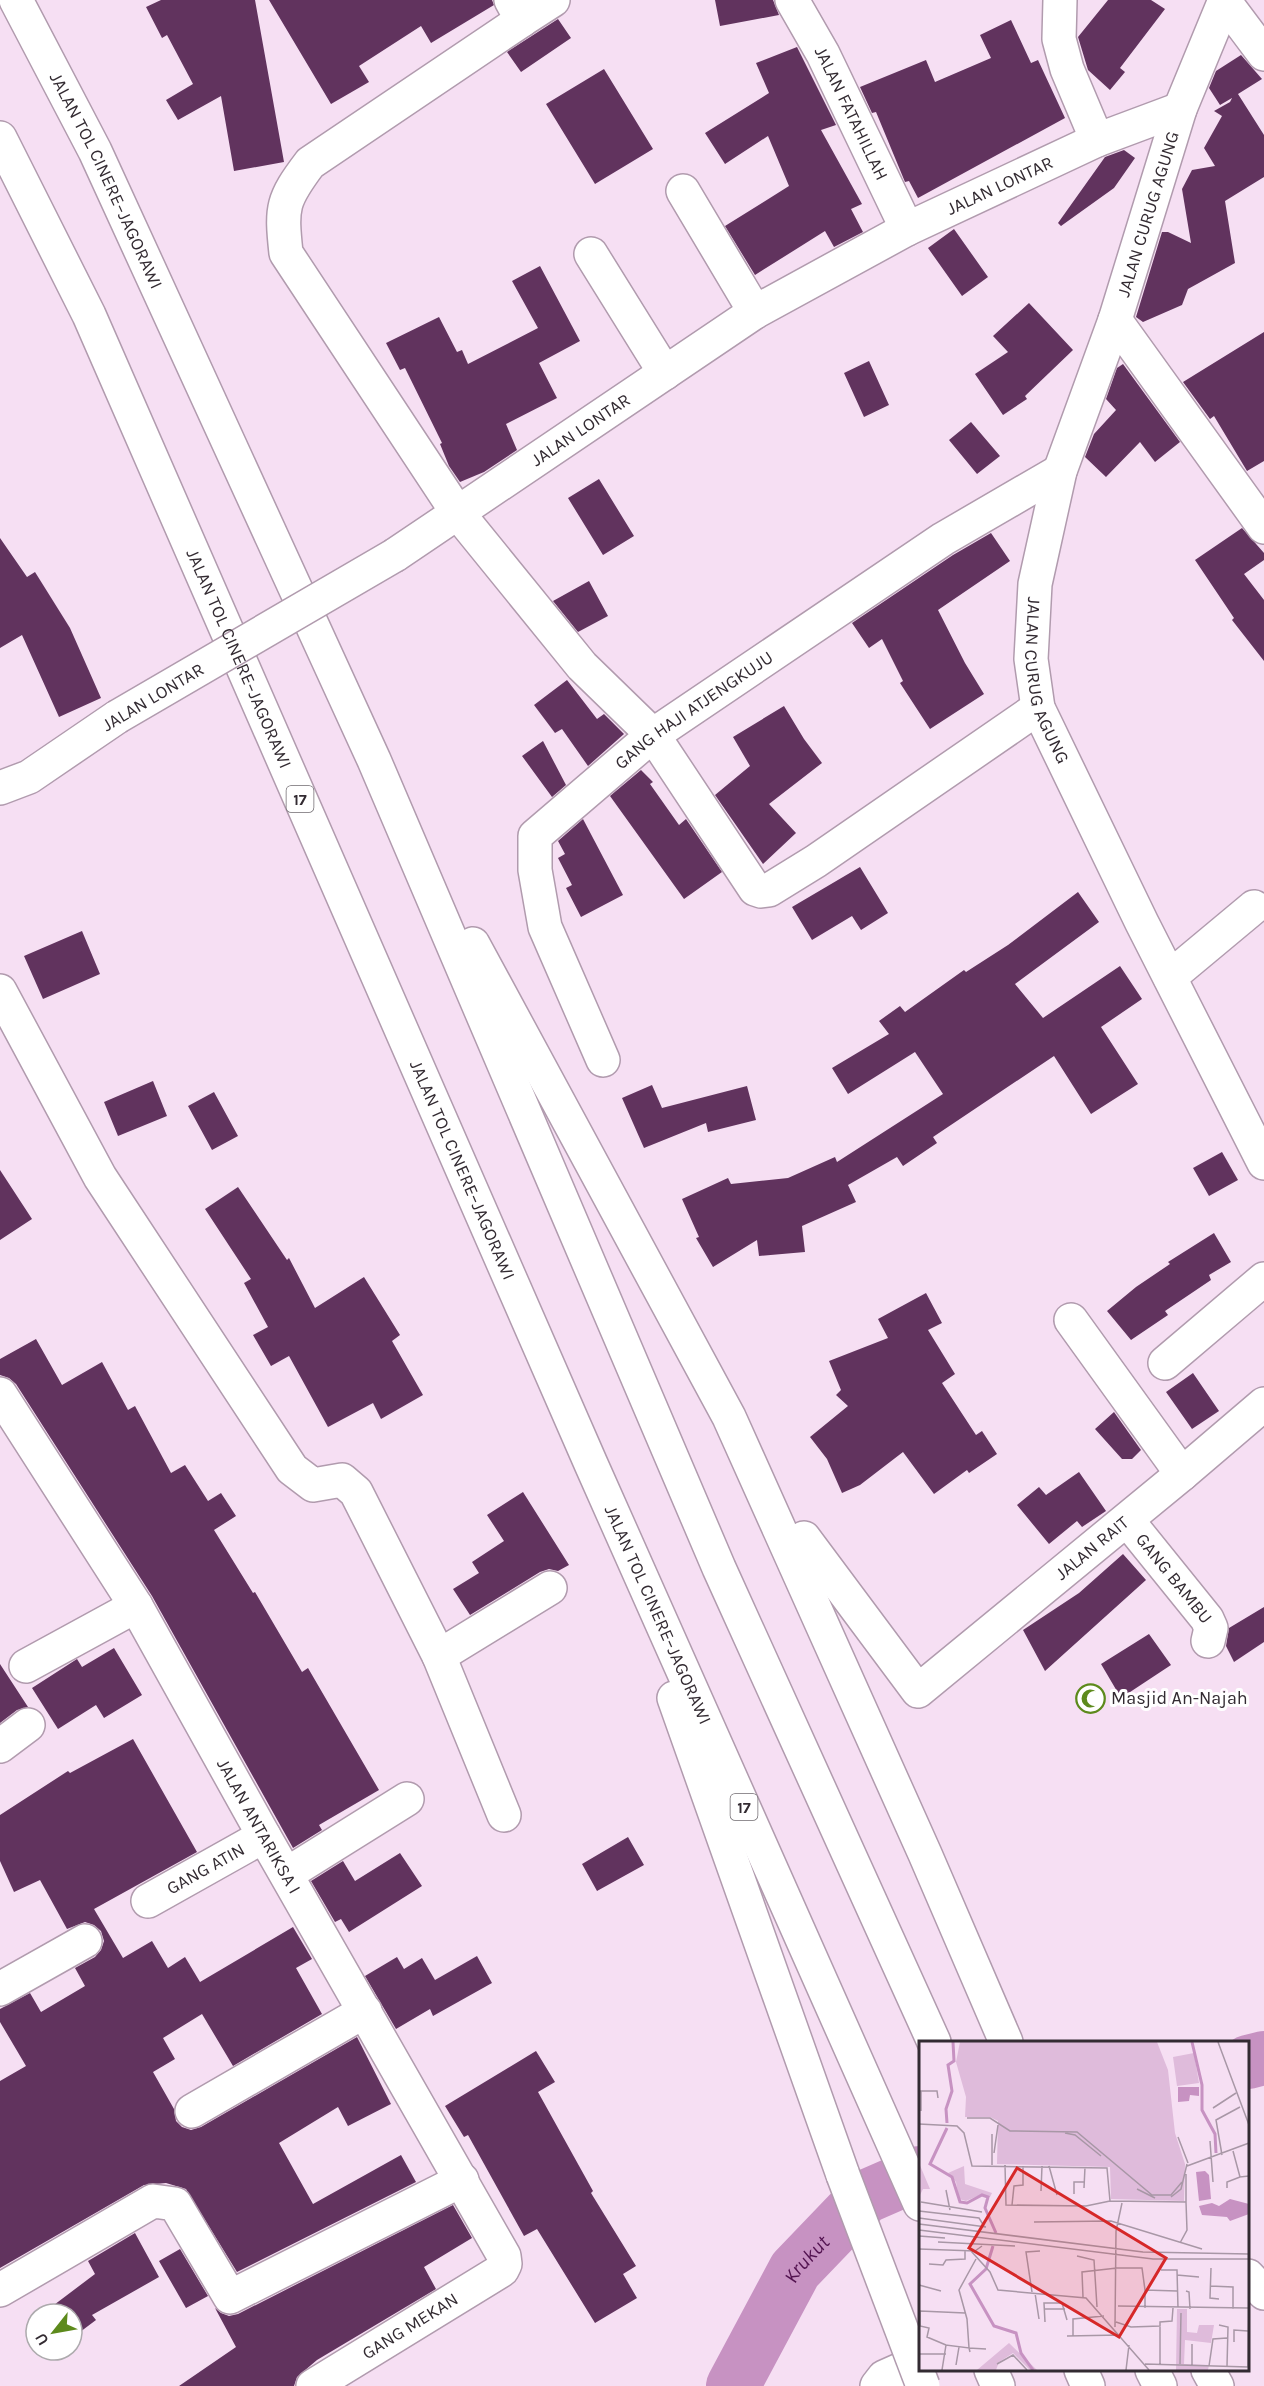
<svg xmlns="http://www.w3.org/2000/svg" width="1264" height="2386" viewBox="0 0 1264 2386" font-family="Karla,sans-serif">
<style>
.lines{fill:none;stroke-linecap:round;stroke-linejoin:round}
.river{stroke:#c792c2;stroke-width:54}
.building{fill:#61335e}
.minor-casing{stroke:#b19bae;stroke-width:36}
.highway-casing{stroke:#b19bae;stroke-width:36}
.minor{stroke:#fff;stroke-width:33}
.highway{stroke:#fff;stroke-width:33}
.minor-bridge-casing{stroke:#b19bae;stroke-width:36;stroke-linecap:butt}
.highway-bridge-casing{stroke:#b19bae;stroke-width:36;stroke-linecap:butt}
.minor-bridge{stroke:#fff;stroke-width:33}
.highway-bridge{stroke:#fff;stroke-width:33}
.labels{text-anchor:middle;stroke-width:6;stroke-linejoin:round;paint-order:stroke}
.shield{fill:#fff;stroke:#706b70;stroke-width:1.5}
.shield-label{font-size:16px;font-weight:bold;fill:#332b32}
.street-label{font-size:18px;fill:#332b32;stroke:#fff}
.poi-label{font-size:18px;fill:#332b32;stroke:#fff;text-anchor:start}
.water-label{font-size:20px;font-style:italic;fill:#52124f;stroke:#fff}
.inset-river{fill:none;stroke:#c792c2;stroke-width:3}
.inset-road{fill:none;stroke:#a897a6;stroke-width:1.5}
.view{fill:#d62828;fill-opacity:0.15;stroke:#d62828;stroke-width:3}
.inset-edge{fill:none;stroke:#332b32;stroke-width:3}
</style>
<rect width="100%" height="100%" fill="#f6dff3"/>
<g class="lines">
<!-- river -->
<g class="river">
<path d="M1248 2062 1264 2058"/>
<path id="s1" d="M733 2386 795 2270 865 2197 920 2173"/>
</g>
</g>
<!-- building -->
<path class="building" d="M161 0H255L284 162 234 171 221 96 178 120 166 100 193 84 167 35 162 38 146 7Z
M269 0H492L494 5 431 43 421 26 359 66 369 82 331 104Z
M715 0H773L779 15 720 26Z
M1108 0H1151L1165 9 1120 68 1125 72 1110 90 1088 70 1078 37Z
M558 19 571 38 521 72 507 52Z
M1011 20 1031 63 1038 60 1065 118 918 198 909 181 905 182 876 112 872 113 860 87 926 60 935 82 991 58 980 35Z
M797 47 836 125 821 130 862 204 851 209 863 232 834 247 825 231 755 275 725 226 789 186 768 136 725 164 705 133 769 93 756 63Z
M1241 55 1262 79 1238 94 1264 135V177L1225 201 1235 263 1188 289 1182 305 1143 322 1136 317 1162 232H1168L1191 243 1182 189 1192 170 1215 166 1204 148 1222 116 1214 111 1230 102 1232 98 1220 105 1209 88 1216 71Z
M604 69 653 149 595 184 546 104Z
M1124 150 1135 158 1114 188 1061 226 1058 223 1105 157Z
M954 229 988 277 962 296 928 248Z
M540 266 580 341 539 363 557 398 506 424 517 450 484 472 460 482 449 466 440 444 442 443 405 368 400 370 386 343 439 317 457 352 462 350 468 364 538 328 512 281Z
M1029 303 1073 350 1025 396 1027 399 1003 415 975 374 1008 352 993 336Z
M1264 332V461L1247 471 1214 416 1210 419 1183 382Z
M869 361 889 405 864 417 844 373Z
M1123 364 1180 442 1155 462 1140 442 1106 477 1085 457 1094 434 1116 410 1106 399 1117 368Z
M971 422 1000 456 977 474 949 440Z
M599 479 634 536 603 555 568 498Z
M1242 528 1264 553V560L1244 574 1264 600V661L1232 620 1234 618 1195 560Z
M991 533 1010 561 938 610 965 663 984 694 930 729 900 683 903 681 882 639 869 648 852 623 953 555Z
M0 538 27 577 35 572 70 628 101 698 59 717 22 635 0 648Z
M589 581 608 616 578 632 553 601Z
M567 680 597 719 604 714 624 734 588 766 562 729 555 733 534 705Z
M784 706 804 739 822 763 769 804 796 833 763 864 715 795 750 766 733 737Z
M543 741 566 785 552 797 522 756Z
M641 770 653 782 650 784 679 825 686 819 722 872 684 899 610 796Z
M583 819 623 895 581 917 566 888 572 885 558 858 565 854 558 841Z
M860 867 888 913 861 930 852 916 812 940 792 907Z
M1078 892 1099 922 1015 984 1043 1018 1120 966 1142 999 1101 1027 1138 1084 1091 1114 1054 1056 933 1137 937 1143 903 1166 897 1157 848 1185 856 1202 802 1226 805 1252 759 1256 757 1240 713 1267 696 1238 699 1237 682 1199 728 1178 731 1184 788 1178 835 1157 837 1162 943 1094 915 1052 848 1094 832 1068 889 1034 879 1021 900 1006 905 1012 964 970 966 972 1008 945Z
M82 931 100 974 43 999 24 956Z
M153 1081 167 1116 118 1136 104 1102Z
M652 1085 662 1108 747 1086 756 1120 708 1132 706 1123 644 1148 622 1098Z
M214 1092 238 1136 212 1150 188 1106Z
M1222 1152 1238 1180 1209 1196 1193 1168Z
M0 1170 32 1219 0 1240Z
M238 1187 287 1260 289 1258 315 1308 364 1277 400 1335 392 1341 423 1395 381 1419 373 1403 328 1427 289 1356 271 1366 253 1335 268 1327 244 1283 251 1279 205 1209Z
M1214 1233 1231 1262 1209 1275 1211 1280 1165 1311 1168 1315 1131 1340 1107 1311 1136 1287 1170 1264 1168 1262Z
M926 1293 942 1323 928 1330 955 1374 942 1383 976 1435 982 1431 997 1454 969 1473 967 1470 934 1494 903 1452 860 1485 842 1493 827 1459 810 1437 848 1406 836 1395 841 1390 829 1361 888 1338 878 1319Z
M36 1339 62 1385 102 1362 128 1410 135 1406 171 1473 185 1465 208 1501 221 1493 236 1516 214 1530 253 1593 255 1592 302 1672 308 1668 379 1790 319 1825 322 1830 293 1848 152 1596 16 1384 9 1378 0 1375V1359Z
M1193 1373 1219 1411 1192 1429 1166 1392Z
M1114 1412 1141 1450 1132 1459H1122L1095 1429Z
M1079 1472 1106 1511 1082 1527 1077 1521 1049 1544 1017 1505 1039 1487 1046 1495Z
M523 1492 569 1565 558 1571 549 1569 540 1572 470 1615 453 1589 479 1573 472 1562 504 1541 487 1515Z
M1123 1554 1146 1580 1045 1671 1023 1630 1079 1593Z
M1264 1607V1642L1234 1662 1226 1646 1229 1628Z
M1149 1634 1171 1665 1121 1698 1101 1664Z
M114 1648 142 1695 104 1718 96 1705 58 1729 32 1688 77 1659 82 1667Z
M0 1664 28 1707 17 1710 0 1723Z
M133 1739 197 1852 94 1909 123 1958 152 1941 168 1968 185 1957 200 1982 293 1927 312 1959 296 1968 322 2014 233 2066 202 2014 163 2038 175 2059 153 2072 174 2109 176 2121 182 2127 191 2130 201 2127 357 2037 391 2104 348 2126 338 2107 279 2143 313 2204 401 2155 416 2182 237 2272 186 2189 166 2183 144 2185 0 2268V2081L26 2066 0 2022V2009L30 1993 41 2012 85 1986 75 1968 95 1957 101 1950 104 1941 101 1931 94 1925 85 1922 67 1929 40 1880 14 1892 0 1861V1815L68 1771 70 1773Z
M628 1837 644 1865 597 1891 582 1864Z
M400 1853 422 1886 349 1932 341 1919 335 1922 311 1881 343 1861 355 1881Z
M477 1956 492 1983 433 2016 430 2009 396 2029 365 1976 397 1957 404 1969 422 1958 435 1980Z
M536 2051 555 2082 538 2092 593 2191 591 2193 636 2266 623 2274 637 2298 595 2323 537 2229 524 2236 468 2135 464 2137 445 2106Z
M453 2205 472 2238 424 2267 436 2289 317 2360 297 2377 294 2386H179L236 2347 215 2308 221 2313 229 2316 238 2314Z
M135 2233 159 2277 92 2315 96 2320 72 2338V2314H42L95 2274 88 2261Z
M180 2249 208 2296 186 2308 159 2261Z"/>
<g class="lines">
<defs>
<g id="minor">
<path d="M511 0 522 20 553 0"/>
<path id="s2" d="M792 0 823 54 907 229"/>
<path d="M1060 0 1059 39 1067 69 1097 140"/>
<path id="s3" d="M1225 0 1180 109 1115 320 1060 471 1035 584 1031 659 1038 708 1142 923 1264 1163"/>
<path d="M1225 2 1264 54"/>
<path d="M522 20 310 163C282 200 281 207 286 253L457 512 582 666 653 735 755 889 761 891 769 890 816 861 1038 708"/>
<path d="M683 191 755 312"/>
<path d="M591 254 665 373"/>
<path d="M1115 320 1264 527"/>
<path id="s4" d="M395 555 755 312 907 229 1097 140 1180 109"/>
<path d="M0 788 29 777 117 717"/>
<path d="M1170 977 1254 907"/>
<path d="M0 991 100 1177 292 1469 313 1485 342 1480 356 1492 439 1656 504 1815"/>
<path id="s5" d="M603 1060 545 927 535 870V836L653 735 943 539 1060 471"/>
<path d="M1071 1320 1182 1474"/>
<path d="M1165 1363 1264 1279"/>
<path id="s6" d="M0 1394 136 1606 264 1836 504 2256 505 2264 502 2270 313 2386"/>
<path id="s7" d="M1127 1520 1207 1619 1211 1628 1208 1641"/>
<path id="s8" d="M804 1538 918 1691 1182 1474 1264 1404"/>
<path d="M439 1656 550 1588"/>
<path d="M26 1666 136 1606"/>
<path d="M0 1746 28 1725"/>
<path d="M287 1874 407 1799"/>
<path id="s9" d="M148 1901 264 1836"/>
<path d="M0 1989 85 1941"/>
<path d="M192 2111 365 2011"/>
<path d="M1248 2276 1264 2293"/>
<path d="M0 2290 153 2201 175 2204 230 2297 462 2180"/>
<path d="M877 2386 884 2377 920 2361"/>
</g>
<g id="highway">
<path id="s10" d="M16 0 95 151 374 760 719 1568 934 2042"/>
<path id="s11" d="M0 138 89 315 591 1464 920 2204"/>
<path d="M473 944 729 1417 925 1854 1006 2042"/>
<path d="M674 1698 843 2175"/>
<path d="M991 2370 998 2386"/>
<path d="M1081 2370 1088 2386"/>
<path d="M1152 2370 1160 2386"/>
<path d="M1208 2370 1217 2386"/>
</g>
</defs>
<!-- minor casing -->
<use href="#minor" class="minor-casing"/>
<!-- highway casing -->
<use href="#highway" class="highway-casing"/>
<!-- minor -->
<use href="#minor" class="minor"/>
<!-- highway -->
<use href="#highway" class="highway"/>
<defs>
<path id="minor-bridge" d="M117 717 395 555"/>
<path id="highway-bridge" d="M843 2175 923 2386"/>
</defs>
<!-- minor-bridge casing -->
<use href="#minor-bridge" class="minor-bridge-casing"/>
<!-- highway-bridge casing -->
<use href="#highway-bridge" class="highway-bridge-casing"/>
<!-- minor-bridge -->
<use href="#minor-bridge" class="minor-bridge"/>
<!-- highway-bridge -->
<use href="#highway-bridge" class="highway-bridge"/>
</g>
<!-- icons -->
<defs>
<symbol id="mosque-ring" viewBox="-11 -11 22 22"><circle r="9.5" fill="#fff" stroke="#5d8a1c" stroke-width="1.5"/><path d="M3.5-4.9A6 6 0 1 0 3.5 4.9A5 5 0 1 1 3.5-4.9Z" fill="#5d8a1c"/></symbol>
</defs>
<g fill-rule="evenodd">
<use href="#mosque-ring" x="1074" y="1682" width="33" height="33"/>
</g>
<g class="labels">
<!-- shield labels -->
<g class="shield">
<rect x="286.5" y="786" width="27" height="26" rx="4.5"/>
<rect x="730.5" y="1794" width="27" height="26" rx="4.5"/>
</g>
<g class="shield-label">
<text x="300" y="805">17</text>
<text x="744" y="1813">17</text>
</g>
<!-- street labels -->
<g class="street-label">
<text dy="6" stroke="none"><textPath href="#s2" startOffset="128">JALAN FATAHILLAH</textPath></text>
<text dy="6" stroke="none"><textPath href="#s10" startOffset="202">JALAN TOL CINERE–JAGORAWI</textPath></text>
<text dy="6" stroke="none"><textPath href="#s4" startOffset="710">JALAN LONTAR</textPath></text>
<text transform="translate(1148 214) rotate(-73)" y="6">JALAN CURUG AGUNG</text>
<text dy="6" stroke="none"><textPath href="#s4" startOffset="224">JALAN LONTAR</textPath></text>
<text dy="6" stroke="none"><textPath href="#s11" startOffset="573">JALAN TOL CINERE–JAGORAWI</textPath></text>
<text dy="6" stroke="none"><textPath href="#s3" startOffset="714">JALAN CURUG AGUNG</textPath></text>
<text transform="translate(153 697) rotate(-31)" y="6">JALAN LONTAR</text>
<text dy="6" stroke="none"><textPath href="#s5" startOffset="440">GANG HAJI ATJENGKUJU</textPath></text>
<text dy="6" stroke="none"><textPath href="#s11" startOffset="1131">JALAN TOL CINERE–JAGORAWI</textPath></text>
<text dy="6" stroke="none"><textPath href="#s8" startOffset="416">JALAN RAIT</textPath></text>
<text dy="6" stroke="none"><textPath href="#s7" startOffset="75">GANG BAMBU</textPath></text>
<text dy="6" stroke="none"><textPath href="#s11" startOffset="1617">JALAN TOL CINERE–JAGORAWI</textPath></text>
<text dy="6" stroke="none"><textPath href="#s6" startOffset="504">JALAN ANTARIKSA I</textPath></text>
<text dy="6" stroke="none"><textPath href="#s9" startOffset="66">GANG ATIN</textPath></text>
<text transform="translate(410 2326) rotate(-32)" y="6">GANG MEKAN</text>
</g>
<!-- poi labels -->
<g class="poi-label">
<text x="1111" y="1704">Masjid An-Najah</text>
</g>
<!-- water labels -->
<g class="water-label">
<text dy="7" stroke="none"><textPath href="#s1" startOffset="147">Krukut</textPath></text>
</g>
</g>
<!-- overview -->
<g transform="translate(919 2041)">
<rect width="330" height="330" fill="#f6dff3"/>
<path d="M41 1H238L249 29 256 92 266 123 265 160 192 158 191 126 78 123 79 80 71 76H46L47 56 37 21ZM275 12 280 42 258 45 254 16ZM0 122 11 148H4L0 156ZM45 125 46 143 73 152 71 156 63 153 47 160 40 158 37 141 29 132ZM258 268H268V291L278 292 280 284H295L292 302 266 299 265 323 290 324 289 329H257ZM90 302 118 329H111L94 312 80 321 77 329H58Z" fill="#dfbbdb"/>
<path d="M259 46H280V55L271 54 270 60 259 61ZM286 130 290 134 292 158 280 160 277 131ZM311 158 330 163V173L311 180 308 176 283 174 280 165 293 162 300 165Z" fill="#c792c2"/>
<path class="inset-river" d="M273 1 283 44V69L296 93 297 112M28 82 27 68 33 50 29 24 35 20 34 1M28 87 11 123 33 136 41 161 48 162 63 154 69 156 66 167 77 192M74 205 67 228 51 243 75 285 97 292 102 312 114 329"/>
<path class="inset-road" d="M299 1 330 84M0 50H18L19 57M294 67 317 52M2 70V50M48 77H71L91 90 158 91 233 154H252L263 141M0 83 38 85 45 92 53 125 188 127 191 160M146 92 156 94 182 115M259 96 269 122M291 100 294 141M314 110 321 136 330 135M75 112 79 84M303 114 297 79 321 66M73 124V93M86 124 87 164 167 165 191 160M130 125 138 154M268 125 330 102M165 147 166 126M308 147V141L321 136M218 148 236 157M27 149 31 169M122 150 123 125M155 153V141H165M252 156 262 148 268 123M191 160 267 161V133M2 161 63 171M93 164 95 145 104 144V125M0 170 60 177 65 185M0 177 67 186M115 181 192 180 283 208M0 183 224 211 330 213M0 189 234 218H330M0 195 26 197M19 201 96 205M261 202 268 189 267 161M0 208 56 210 63 205M52 210 71 231 79 249 167 257 230 329M158 215 175 219 178 266M10 223 24 224 27 219 46 218V210M292 227 291 257 300 258M242 229H258L259 267M258 234 280 236M0 244 22 250M291 245 314 246V268M267 250 270 251 271 268M113 251 107 211 121 210M116 252 120 278M164 256 163 231 198 227H223L226 249M199 265 329 267M226 267V249L258 250M125 268H146M1 270V285L10 287 8 296 27 304M1 270 46 272M126 281 125 262H143L148 279M197 281 212 286 241 285V281L253 280 254 267M300 284 309 286 308 325M241 285V323M196 286 197 190 203 162M148 295 201 294M154 295V278L185 275M315 301V289L329 290M273 303V324M51 311 50 307 67 308M0 313H27M78 323 94 314 108 329M226 323 330 326M261 323 262 272M37 324 40 306M290 325 294 298 308 297M329 326 330 259M23 329 27 304 50 307 48 278 40 249 57 218M207 329 210 304"/>
<path class="view" d="M98 127 247 217 200 296 50 207Z"/>
<rect width="330" height="330" class="inset-edge"/>
</g>
<!-- north arrow -->
<g transform="translate(54 2332) rotate(239)"><circle r="28" fill="#ffffff" stroke="#adaaad" stroke-width="1.5"/>
<path d="M0-4.5L10 22L0 15L-10 22Z" fill="#5d8a1c"/>
<text y="-9" font-size="16" font-weight="bold" text-anchor="middle" fill="#332b32">U</text>
</g>
</svg>
